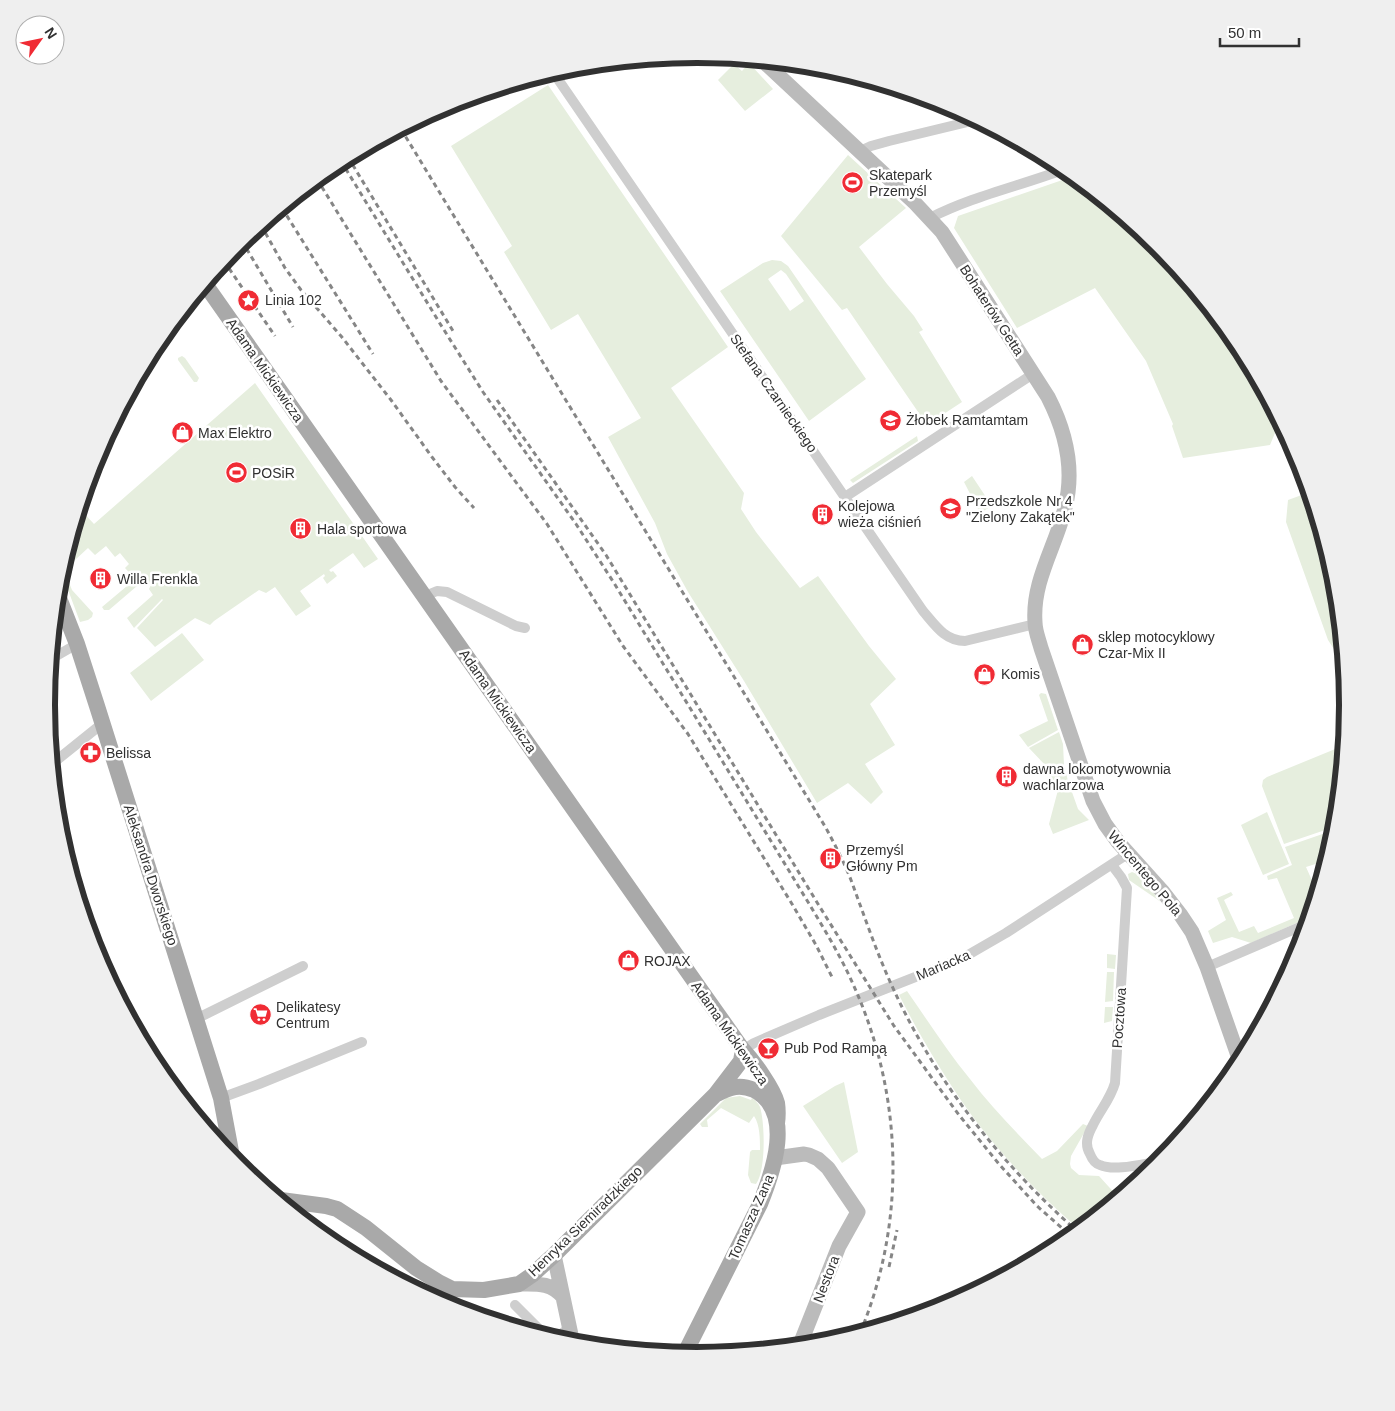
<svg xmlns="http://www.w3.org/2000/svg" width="1395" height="1411" viewBox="0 0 1395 1411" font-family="Arial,sans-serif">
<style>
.green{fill:#e6eede;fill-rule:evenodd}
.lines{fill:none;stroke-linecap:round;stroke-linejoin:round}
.street{stroke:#cecece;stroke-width:10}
.secondary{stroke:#bbb;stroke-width:15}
.primary{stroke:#a9a9a9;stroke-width:16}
.rail{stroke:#868686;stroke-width:3;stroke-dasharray:5 4;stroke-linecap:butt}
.labels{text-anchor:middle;stroke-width:5;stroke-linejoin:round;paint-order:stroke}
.poi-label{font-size:14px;fill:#313131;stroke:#fff;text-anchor:start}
.street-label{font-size:14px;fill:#313131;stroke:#fff}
.rim{fill:none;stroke:#313131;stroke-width:6}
</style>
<rect width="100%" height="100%" fill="#fff"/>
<!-- green -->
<path class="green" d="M749 63 773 89 745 111 718 80 734 64 742 71Z
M548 85 728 347 671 388 744 493 741 509 756 532 800 588 818 576 869 646 896 679 870 704 895 745 865 764 883 792 871 804 848 783 817 803 744 681 688 592 667 554 655 523 608 437 641 418 578 314 551 330 504 252 512 246 451 146Z
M848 155 906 208 859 247 887 284 914 316 923 330 919 332 962 402 927 425 847 308 842 310 781 236Z
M1074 176 1158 245 1239 344 1280 421 1270 445 1183 458 1172 426 1173 424 1146 361 1095 288 1017 328 954 228 958 216Z
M772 260 781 261 788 266 866 379 809 421 720 291 763 263ZM781 270 786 274 804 301 790 311 768 279Z
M182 356 185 358 199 378 197 382H194L178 360V358Z
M255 383 378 559 364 568 353 553 329 570 331 572 333 571 337 576 327 584 323 578 325 576 324 574 300 591 311 606 296 616 275 587 266 593 259 590 214 621 210 625 195 618 155 647 137 628 163 600 162 599 134 628 127 618 153 595 149 589 151 585 141 574 135 579 125 568 129 564 120 553 115 557 106 546 95 555 88 548 61 573 80 509 94 524Z
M917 436 918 441 853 483 850 480Z
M972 476 992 506 980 513 964 482Z
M1310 492 1336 579 1345 666 1328 640 1286 522 1288 500Z
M65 578 68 580 72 590 93 613 92 617 88 620 80 622 64 579Z
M133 581 137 586 109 610H104L102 607Z
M182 633 204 660 151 701 130 673Z
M1041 693 1046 694 1058 730 1028 747 1019 735 1048 721 1039 695Z
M1059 732 1063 744 1064 765 1068 781 1078 809 1089 820 1053 834 1049 824 1058 790 1046 766 1029 748Z
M1345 745 1337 826 1284 844 1262 786 1263 780 1267 777Z
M1267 812 1289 864 1263 875 1241 825Z
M1337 829 1328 860 1306 867 1318 894 1310 917 1251 943 1232 937 1213 943 1208 931 1226 920 1217 898 1231 892 1233 895 1224 900 1239 932 1254 926 1258 933 1294 918 1277 878 1268 880 1267 876 1292 865 1285 847Z
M1132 872C1142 875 1154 894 1161 902L1129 880 1128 874Z
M1107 954 1116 955 1115 969 1107 968Z
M1107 972H1114L1113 1001 1105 1002Z
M907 991C928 1021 947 1051 970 1079 992 1108 1017 1133 1042 1159L1057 1151 1083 1124 1088 1126 1071 1156 1070 1164 1071 1168 1079 1175 1099 1176 1119 1198 1080 1230C1040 1196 1001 1155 970 1113 943 1075 920 1036 899 995Z
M1105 1007H1113L1112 1021 1104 1023Z
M844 1082 858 1152 842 1163 803 1106 835 1086Z
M740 1096 751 1100 752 1098C756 1101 758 1103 760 1107 765 1123 766 1171 756 1184L751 1183 748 1175 750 1152 752 1150H760C760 1139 760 1125 754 1116L749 1123 721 1108 707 1120 708 1127H702L700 1124 726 1098Z"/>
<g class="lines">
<!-- street -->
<path class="street" d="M553 72 923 611C935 625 945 641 965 641L1035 624
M860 151 871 146 889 141 976 120
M930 218C973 196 1020 186 1065 169
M845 497 1033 374
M425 596 437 591 447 592 516 626 525 628
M51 659 77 644
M52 764 103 723
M1112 865 1121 877 1127 888 1115 1083C1110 1100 1100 1110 1093 1125 1088 1134 1084 1144 1090 1154 1092 1159 1096 1164 1100 1165 1115 1172 1146 1163 1162 1161
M1207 967 1309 923
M196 1019 303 966
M743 1050 754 1043 819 1015 961 959 1006 933 1129 853
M221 1098 259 1084 362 1042
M515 1305 547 1337
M554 1339 565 1331 570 1330"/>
<!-- secondary -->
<path class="secondary" d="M763 61 914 202 942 232 1048 397C1066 432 1075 469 1065 508 1056 546 1032 581 1035 622 1035 631 1039 640 1041 648L1093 801 1105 824 1118 842 1163 892 1180 914 1192 932 1207 967 1241 1064
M775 1158 804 1154 809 1155 818 1159 828 1168 858 1212 839 1246 799 1347
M554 1255 573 1344
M519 1284C536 1284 551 1282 563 1297"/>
<!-- primary -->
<path class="primary" d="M205 284 702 992 743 1050C754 1062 773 1088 777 1103 778 1110 778 1116 777 1123
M57 593 77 644 97 706 221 1098 233 1162
M275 1197 281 1200 326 1206 337 1209 366 1228 416 1268 440 1283 452 1289 484 1290 519 1284 532 1275 554 1255 715 1095 741 1061 743 1050
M685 1355 688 1347 760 1204C773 1172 795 1111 754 1090 740 1084 730 1087 717 1094"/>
<!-- rail -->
<path class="rail" d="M401 129 826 828C835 845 844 862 851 880 864 915 876 951 892 986 935 1081 1000 1163 1078 1232
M348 157 453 331
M341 161 439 322 483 392 576 524 614 583 811 907C826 932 841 957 853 984 903 1094 907 1221 860 1333
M317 179 441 381 547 524 623 646 688 734 792 904 816 945 832 977
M282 208 373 354
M261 225 285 268 301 290 341 336 391 400 432 457 455 487 474 508
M242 241 293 327
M224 261 275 336
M497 400 606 555 818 904 894 1026 959 1115 999 1164 1037 1206 1072 1237
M889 1267 897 1230"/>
</g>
<!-- icons -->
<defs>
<symbol id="stadium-disc" viewBox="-11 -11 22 22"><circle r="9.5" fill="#f02b34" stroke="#fff"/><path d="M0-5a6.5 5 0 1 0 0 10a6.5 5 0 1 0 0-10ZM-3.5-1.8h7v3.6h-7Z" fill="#fff"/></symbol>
<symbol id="sight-disc" viewBox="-11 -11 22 22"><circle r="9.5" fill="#f02b34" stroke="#fff"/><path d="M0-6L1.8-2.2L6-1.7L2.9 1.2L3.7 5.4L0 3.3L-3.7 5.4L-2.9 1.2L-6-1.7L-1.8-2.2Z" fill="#fff"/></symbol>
<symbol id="school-disc" viewBox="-11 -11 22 22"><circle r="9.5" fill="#f02b34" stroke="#fff"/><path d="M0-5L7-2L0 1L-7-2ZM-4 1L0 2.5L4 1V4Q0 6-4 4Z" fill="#fff"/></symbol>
<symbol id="shop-disc" viewBox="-11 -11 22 22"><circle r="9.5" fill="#f02b34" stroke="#fff"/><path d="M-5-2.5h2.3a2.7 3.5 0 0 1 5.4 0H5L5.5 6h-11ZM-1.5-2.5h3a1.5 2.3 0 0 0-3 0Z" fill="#fff"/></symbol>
<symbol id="building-disc" viewBox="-11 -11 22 22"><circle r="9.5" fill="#f02b34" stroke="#fff"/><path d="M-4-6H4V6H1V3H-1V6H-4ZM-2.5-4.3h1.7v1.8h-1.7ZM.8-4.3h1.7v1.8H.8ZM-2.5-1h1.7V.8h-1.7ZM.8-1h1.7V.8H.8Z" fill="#fff"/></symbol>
<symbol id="pharmacy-disc" viewBox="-11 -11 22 22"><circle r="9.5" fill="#f02b34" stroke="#fff"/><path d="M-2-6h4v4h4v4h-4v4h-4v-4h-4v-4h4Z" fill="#fff"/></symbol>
<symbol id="supermarket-disc" viewBox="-11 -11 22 22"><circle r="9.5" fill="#f02b34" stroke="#fff"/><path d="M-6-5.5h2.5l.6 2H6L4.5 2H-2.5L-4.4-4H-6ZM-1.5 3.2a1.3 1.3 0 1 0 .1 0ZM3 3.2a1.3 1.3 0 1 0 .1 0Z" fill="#fff"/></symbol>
<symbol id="bar-disc" viewBox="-11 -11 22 22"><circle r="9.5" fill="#f02b34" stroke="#fff"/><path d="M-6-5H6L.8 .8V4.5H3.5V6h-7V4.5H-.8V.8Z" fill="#fff"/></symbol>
</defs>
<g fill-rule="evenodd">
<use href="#stadium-disc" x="840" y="170" width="25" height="25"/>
<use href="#sight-disc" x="236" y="288" width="25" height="25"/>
<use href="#school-disc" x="878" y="408" width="25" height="25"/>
<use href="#shop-disc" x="170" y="420" width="25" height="25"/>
<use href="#stadium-disc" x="224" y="460" width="25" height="25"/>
<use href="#school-disc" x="938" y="496" width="25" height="25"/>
<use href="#building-disc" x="810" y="502" width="25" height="25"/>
<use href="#building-disc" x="288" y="516" width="25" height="25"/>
<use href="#building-disc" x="88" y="566" width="25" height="25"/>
<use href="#shop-disc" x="1070" y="632" width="25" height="25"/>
<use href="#shop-disc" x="972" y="662" width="25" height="25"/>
<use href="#pharmacy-disc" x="78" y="740" width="25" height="25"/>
<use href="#building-disc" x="994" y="764" width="25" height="25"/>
<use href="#building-disc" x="818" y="846" width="25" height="25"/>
<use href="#shop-disc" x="616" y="948" width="25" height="25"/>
<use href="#supermarket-disc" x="248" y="1002" width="25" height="25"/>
<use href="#bar-disc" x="756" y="1036" width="25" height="25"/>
</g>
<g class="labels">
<!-- poi labels -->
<g class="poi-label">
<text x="869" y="180">Skatepark<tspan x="869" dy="16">Przemyśl</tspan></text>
<text x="265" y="305">Linia 102</text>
<text x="906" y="425">Żłobek Ramtamtam</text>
<text x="198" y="438">Max Elektro</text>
<text x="252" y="478">POSiR</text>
<text x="966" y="506">Przedszkole Nr 4<tspan x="966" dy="16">"Zielony Zakątek"</tspan></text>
<text x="838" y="511">Kolejowa<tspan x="838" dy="16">wieża ciśnień</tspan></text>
<text x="317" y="534">Hala sportowa</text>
<text x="117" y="584">Willa Frenkla</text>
<text x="1098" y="642">sklep motocyklowy<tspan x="1098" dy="16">Czar-Mix II</tspan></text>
<text x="1001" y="679">Komis</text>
<text x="106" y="758">Belissa</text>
<text x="1023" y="774">dawna lokomotywownia<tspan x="1023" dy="16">wachlarzowa</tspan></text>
<text x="846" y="855">Przemyśl<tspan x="846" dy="16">Główny Pm</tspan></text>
<text x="644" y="966">ROJAX</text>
<text x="276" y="1012">Delikatesy<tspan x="276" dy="16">Centrum</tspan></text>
<text x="784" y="1053">Pub Pod Rampą</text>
</g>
<!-- street labels -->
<g class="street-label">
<text transform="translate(992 310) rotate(57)" y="5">Bohaterów Getta</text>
<text transform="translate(265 370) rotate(55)" y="5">Adama Mickiewicza</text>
<text transform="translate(774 393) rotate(55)" y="5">Stefana Czarnieckiego</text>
<text transform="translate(498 701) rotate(55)" y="5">Adama Mickiewicza</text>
<text transform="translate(1145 873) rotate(50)" y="5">Wincentego Pola</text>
<text transform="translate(151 875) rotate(72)" y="5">Aleksandra Dworskiego</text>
<text transform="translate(943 965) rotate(-23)" y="5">Mariacka</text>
<text transform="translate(1119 1018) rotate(-86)" y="5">Pocztowa</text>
<text transform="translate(730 1033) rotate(55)" y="5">Adama Mickiewicza</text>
<text transform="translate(751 1217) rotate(-66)" y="5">Tomasza Zana</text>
<text transform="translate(585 1221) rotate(-44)" y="5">Henryka Siemiradzkiego</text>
<text transform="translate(826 1279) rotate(-69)" y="5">Nestora</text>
</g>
</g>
<!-- crop -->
<path d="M0 0H1395V1411H0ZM55 705a642 642 0 1 1 1284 0a642 642 0 1 1-1284 0Z" fill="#efefef" fill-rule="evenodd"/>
<path class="rim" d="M55 705a642 642 0 1 1 1284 0a642 642 0 1 1-1284 0Z"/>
<!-- north arrow -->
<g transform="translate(40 40) rotate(57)"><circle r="24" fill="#ffffff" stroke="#adadad"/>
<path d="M0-4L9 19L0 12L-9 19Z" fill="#f02b34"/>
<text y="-8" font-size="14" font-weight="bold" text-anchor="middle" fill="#313131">N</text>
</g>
<!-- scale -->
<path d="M1220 38v8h79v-8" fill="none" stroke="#313131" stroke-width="2.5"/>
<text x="1228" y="38" font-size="15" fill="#313131" stroke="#ffffff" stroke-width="4" paint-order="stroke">50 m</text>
</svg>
